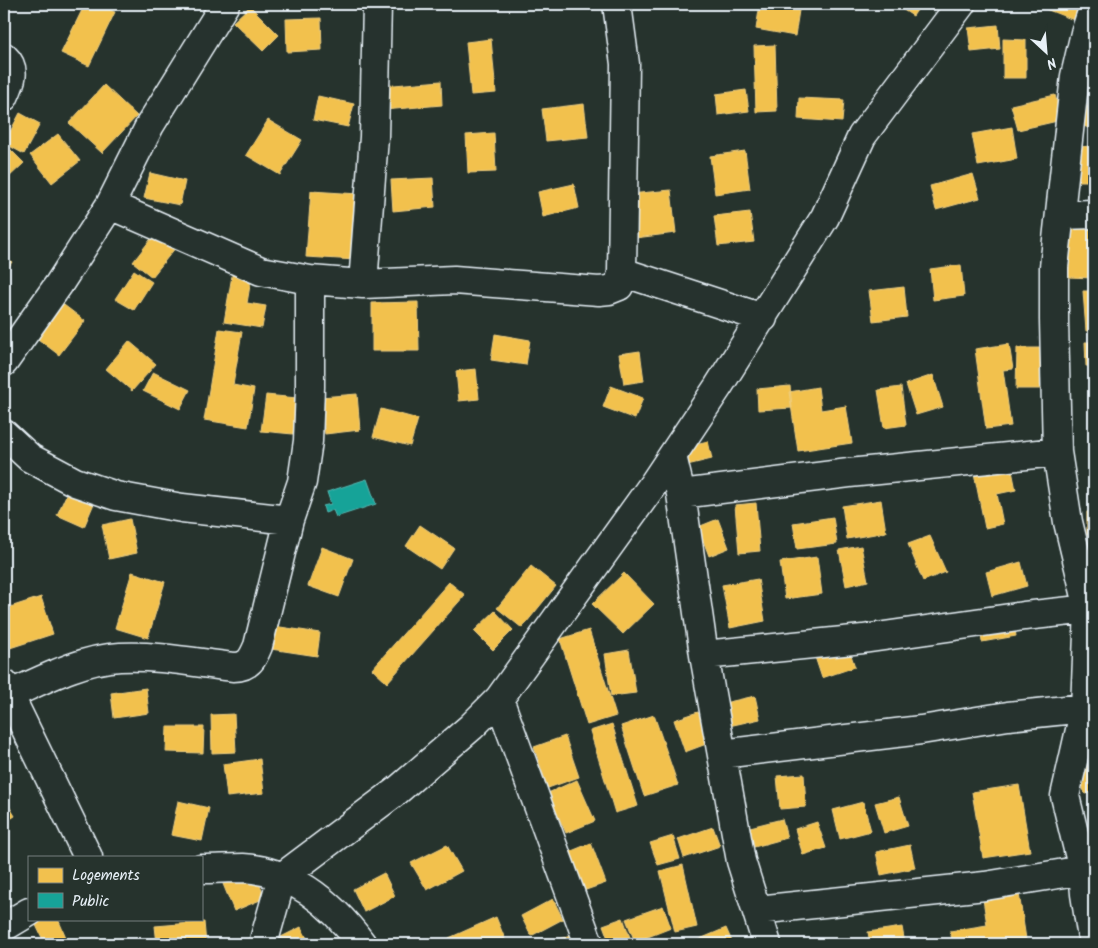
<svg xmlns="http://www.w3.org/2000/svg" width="1098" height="948" viewBox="0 0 1098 948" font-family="Kalam,sans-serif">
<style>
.homes{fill:#f2c14e;stroke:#efcf81}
.public{fill:#17a398;stroke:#56bab5}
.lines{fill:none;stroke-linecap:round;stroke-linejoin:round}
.minor-casing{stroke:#e8f1f8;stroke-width:31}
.minor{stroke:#26332d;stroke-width:28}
</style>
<rect width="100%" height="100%" fill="#26332d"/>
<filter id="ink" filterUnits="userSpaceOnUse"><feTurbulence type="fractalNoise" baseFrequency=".02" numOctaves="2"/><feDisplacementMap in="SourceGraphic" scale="10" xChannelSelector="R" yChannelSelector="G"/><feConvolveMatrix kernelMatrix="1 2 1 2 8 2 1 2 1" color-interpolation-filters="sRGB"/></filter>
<g filter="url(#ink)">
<!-- homes -->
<path class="homes" d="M85 4H98L115 12 89 66 61 53Z
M463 4H505V5L463 6Z
M760 4H800L795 36 756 29Z
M894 4H921L913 16Z
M1033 4H1086L1079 22Z
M250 6 279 35 263 51 233 22Z
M321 18 322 50 287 52 286 19Z
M998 25 1000 49 971 52 968 28Z
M491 39 496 93 471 95 466 42Z
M1003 39 1026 40V78H1003Z
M775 45 777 111 756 112 754 46Z
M441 81 442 105 384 110 382 86Z
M104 85 137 116 102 153 69 123Z
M746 90 749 111 718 115 716 94Z
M1055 95 1062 120 1018 130 1011 105Z
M318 96 354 104 348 127 313 120Z
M799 98 844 100 842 122 798 119Z
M1091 98 1094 99V130L1081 125Z
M584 104 588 137 546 141 542 109Z
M20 113 40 124 24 154 4 143Z
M268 120 302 140 280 175 246 155Z
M1012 127 1017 159 978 166 972 134Z
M494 133 496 172 468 173 466 135Z
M58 134 80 161 52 183 30 155Z
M4 143 24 163 7 179 4 175Z
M1094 146V181H1077L1076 147Z
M745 151 750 189 715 194 710 156Z
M150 173 185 181 180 205 144 198Z
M973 174 980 198 936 210 930 186Z
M433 178 435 207 393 211 391 180Z
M574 184 579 208 543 217 538 192Z
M671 190 676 233 635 238 630 194Z
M311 191 359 194 356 260 306 257Z
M750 212 754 242 718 246 714 216Z
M1069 222 1094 223V278L1067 277Z
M157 231 176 247 152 277 133 262Z
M4 256 12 262 4 273Z
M234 264 253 268 247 303 266 306 262 328 224 322Z
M961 265 964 296 933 300 930 269Z
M134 270 152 282 134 310 115 299Z
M904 287 907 317 873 321 869 291Z
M1083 291H1094V330L1086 331Z
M52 296 85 321 59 355 26 330Z
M418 302 419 351H372V303Z
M219 329 242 332 233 385 254 389 248 427 204 420Z
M495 334 530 340 526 365 491 360Z
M129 341 156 364 132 391 106 369Z
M1085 342H1094V366H1086Z
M1009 344 1013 369 1003 370 1011 426 986 429 975 349Z
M1017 348H1041L1040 389H1016Z
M640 351 644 381 624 384 619 354Z
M476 369 479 399 459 401 456 371Z
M153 372 190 390 180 409 143 391Z
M933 375 943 407 916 415 906 384Z
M611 386 643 398 635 419 603 407Z
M790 386 792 408 758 410 757 389Z
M818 387 821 410 846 406 852 443 798 451 789 392Z
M901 387 906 425 884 428 878 390Z
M357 394 360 430 325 434 321 397Z
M266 395 297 398 293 434 261 431Z
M381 409 418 419 410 446 373 437Z
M708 441 712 459 683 466 679 448Z
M1007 446 1016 490 997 494 1003 524 985 528 970 453Z
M72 482 98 494 84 527 57 515Z
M881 500 886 532 847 539 842 506Z
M756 503 760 551 739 553 735 505Z
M1094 511V534L1087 535V512Z
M833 517 837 544 797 549 793 523Z
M130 519 137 553 109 559 102 525Z
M718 519 729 548 709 556 698 527Z
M420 525 454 548 440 569 406 546Z
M930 536 946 572 923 581 908 544Z
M861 546 868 581 846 586 839 550Z
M322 547 353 559 339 597 308 586Z
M817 557 822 594 785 599 780 562Z
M1021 562 1027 586 992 596 986 572Z
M531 566 556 586 522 628 497 608Z
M132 572 165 582 148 638 115 628Z
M624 573 654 604 623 634 592 604Z
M758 579 765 621 730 628 722 585Z
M449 582 465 595 387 683 372 669Z
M41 597 53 634 10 648 4 629V609Z
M495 611 513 630 493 650 474 631Z
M1013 617 1016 636 982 642 979 622Z
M267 625 320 633 317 656 264 648Z
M589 630 616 716 587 725 560 639Z
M844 634 855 667 822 678 811 645Z
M629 650 636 693 611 696 605 654Z
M146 688 149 713 114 718 111 693Z
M755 696 760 719 729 726 724 703Z
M698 712 709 743 685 752 674 720Z
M234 714 236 752 212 753 211 715Z
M654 715 678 785 644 796 621 726Z
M612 724 638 806 615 813 590 731Z
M167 727H204L203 753 166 752Z
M565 736 579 777 548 788 534 747Z
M260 759 264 793 227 797 223 764Z
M1094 763V791L1085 794 1076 768Z
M804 774 806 807 780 809 777 776Z
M577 780 595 821 566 833 548 793Z
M1019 785 1030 851 983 858 972 792Z
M899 797 908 826 884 833 875 803Z
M4 798 15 816 4 823Z
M178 801 209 808 202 841 171 835Z
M863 802 871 831 840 839 833 810Z
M782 819 787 838 754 847 750 827Z
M817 822 826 848 803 855 795 829Z
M713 827 720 846 684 858 678 839Z
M673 836 680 859 658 865 650 843Z
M591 843 606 883 583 891 569 852Z
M447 845 462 871 427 890 411 863Z
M910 845 915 868 881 875 876 852Z
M683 865 697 927 675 932 660 871Z
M254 871 265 898 234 911 223 884Z
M384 873 395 896 364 912 353 889Z
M1018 887 1026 939 999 944H953L950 931 987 925 982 893Z
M553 899 563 919 531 936 521 916Z
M663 906 671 928 635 942 626 919Z
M496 917 505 939 493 944H452L449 938Z
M623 918 631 940 610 944 603 925Z
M39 919H58L69 944H45L34 921Z
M204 922 206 944H157L155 926Z
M301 927 310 944H270L269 943Z
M902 927 905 944H870L868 932Z
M726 928 733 944H688Z
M576 933 580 944H553L552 942Z"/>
<!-- public -->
<path class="public" d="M367 479 376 504 336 517 333 510 325 513 323 506 331 504 327 492Z"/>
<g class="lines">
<defs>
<path id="minor" d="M617 4 625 64 622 272 763 318
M4 57C17 69 11 82 4 97
M110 205 261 271 310 280 363 284 454 280 599 291 609 290 619 286 622 272
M1060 215 1094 214
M363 284 374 137 377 4
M4 362 59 284 110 205 150 125 225 4
M4 434 30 458 75 482 116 496 182 508 289 520
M672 456 681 494 704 655 741 861 767 944
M681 494 849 473 1057 452
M704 655 863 639 1024 616 1089 609
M4 684 88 857
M9 695C44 679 82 659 120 657 158 655 197 663 234 667 249 667 253 658 258 646L289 520 302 482 308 441 310 387V280
M499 699 589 944
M722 754 921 730 1008 716 1085 708
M201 869C215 869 229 868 243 868 295 871 333 905 362 944
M1083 870 1065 796 1085 708 1089 609 1068 522 1057 452 1054 320V267L1075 76 1085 33 1094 6
M1085 894 1093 944
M757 910 985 886 1083 870 1085 894H1094
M4 927 29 912
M263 944 282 877 398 790 471 727 499 699 652 486 718 387 825 217 862 136 961 4"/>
</defs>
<!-- minor casing -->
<use href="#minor" class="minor-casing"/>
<!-- minor -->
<use href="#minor" class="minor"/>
</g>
</g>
<!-- margin -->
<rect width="1098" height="948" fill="none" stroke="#26332d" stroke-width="20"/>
<rect x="10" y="10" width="1078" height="928" fill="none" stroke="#e8f1f8" stroke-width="2" filter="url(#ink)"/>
<!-- legend -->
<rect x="28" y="856" width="175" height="65" fill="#26332d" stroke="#747f7e"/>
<rect x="38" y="868" width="25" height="15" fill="#f2c14e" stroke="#747f7e"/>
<text x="72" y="880" font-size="15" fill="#e8f1f8">Logements</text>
<rect x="38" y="893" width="25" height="15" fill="#17a398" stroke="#747f7e"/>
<text x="72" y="906" font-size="15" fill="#e8f1f8">Public</text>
<!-- north arrow -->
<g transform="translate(1046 52) rotate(154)" stroke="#26332d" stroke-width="4" paint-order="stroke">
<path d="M0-4L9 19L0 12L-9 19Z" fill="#e8f1f8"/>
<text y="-8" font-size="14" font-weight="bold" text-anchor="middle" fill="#e8f1f8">N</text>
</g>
</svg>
